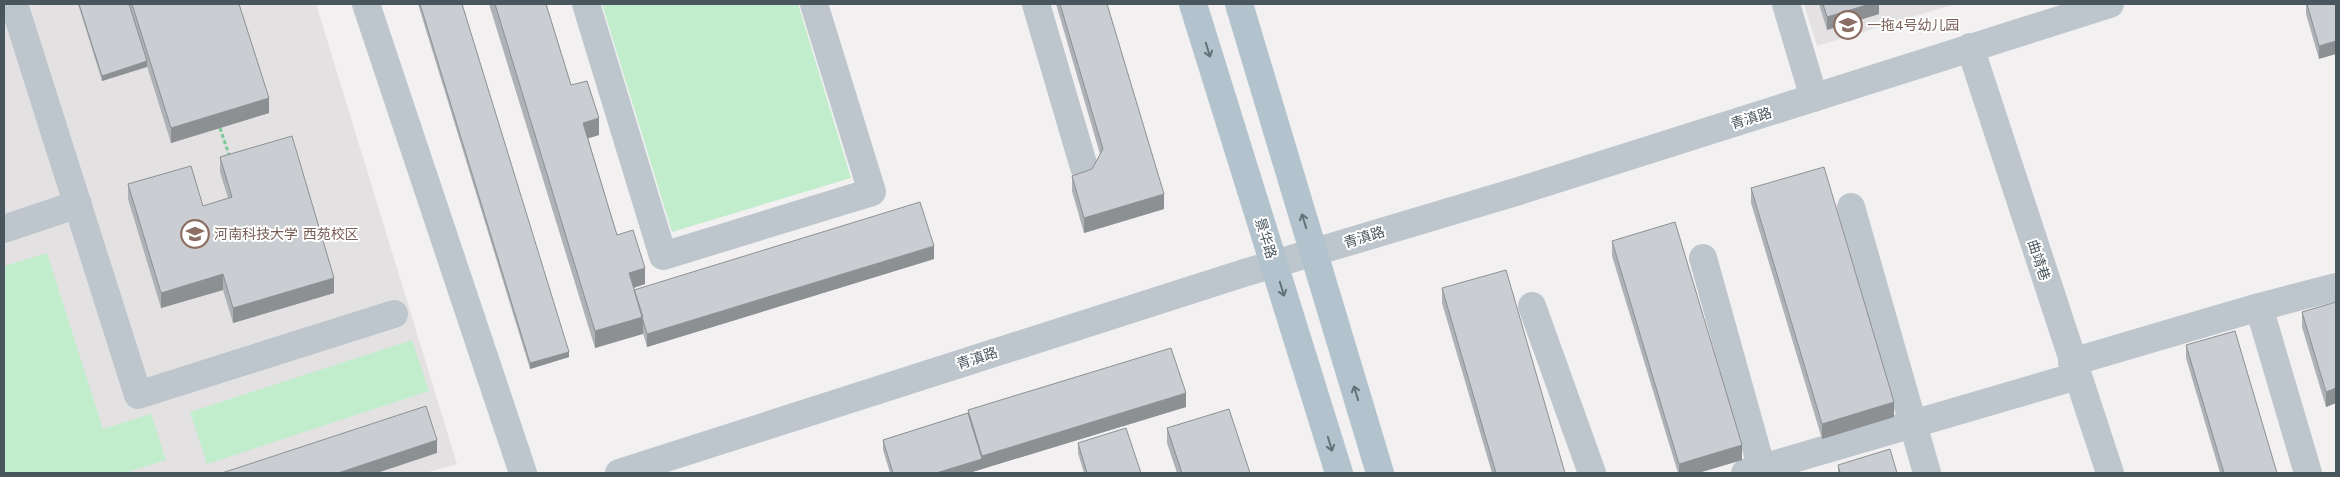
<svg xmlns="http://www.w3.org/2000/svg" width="2340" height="477" viewBox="0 0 2340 477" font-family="'Work Sans','Noto Sans SC',sans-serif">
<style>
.education{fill:#e3e1e2}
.green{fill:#c2edcd}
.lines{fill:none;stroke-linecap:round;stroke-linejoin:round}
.path{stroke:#7cc999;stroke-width:3;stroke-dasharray:4 2.5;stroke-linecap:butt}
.minor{stroke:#bdc6cc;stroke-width:28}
.major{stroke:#b2c3cd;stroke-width:28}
.wall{fill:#aeb1b5}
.shaded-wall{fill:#8d9093}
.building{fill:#caced2;stroke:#8d9093}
.oneway{stroke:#637179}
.labels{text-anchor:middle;stroke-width:4;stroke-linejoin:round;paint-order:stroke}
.education-label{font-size:14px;fill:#785e54;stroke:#fff;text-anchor:start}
.street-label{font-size:14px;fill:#49565d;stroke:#fff}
</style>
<rect width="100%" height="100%" fill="#f2f0f1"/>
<!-- education -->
<path class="education" d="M4 4H316L457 464 425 473H4Z
M1804 4H1955L1817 46Z"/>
<!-- green -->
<path class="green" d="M602 4H798L851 178 672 232Z
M47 253 103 429 151 414 166 460 125 473H4V266Z
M412 340 429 391 207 464 190 412Z"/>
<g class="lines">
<!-- path -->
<path class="path" d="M220 128 230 158"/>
<!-- minor -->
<path class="minor" d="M14 4 138 395 394 314
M366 4 523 473
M586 4 663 256 872 192 814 4
M1036 4 1084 167
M1786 4 1814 98
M1970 47 2110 473
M1851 207 1927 473
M4 229 78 204
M1703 258 1763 473
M1532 306 1592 473
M2259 307 2308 473
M2072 362 2259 307 2336 287
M619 473 1244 273 1519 191 2110 4
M1745 473 2077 376"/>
<!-- major -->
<path class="major" d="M1193 4 1339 473
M1239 4 1380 473"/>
</g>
<!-- wall -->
<path class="wall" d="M78 4H239L269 113 171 143 147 66 102 81Z
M418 4H462L569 357 530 369Z
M489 4H546L571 85 599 135 588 138 617 235 645 284 634 288V290L934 259 647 347 643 333 595 348Z
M1056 4H1107L1164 209 1084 233 1072 191V176L1092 169 1100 154Z
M1819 4H1879V14L1827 30Z
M2306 4H2336L2319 59 2306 14Z
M220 157 334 293 233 323 223 290 161 308 128 199V184L203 206 228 198 220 172Z
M1751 188 1894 417 1822 439 1751 203Z
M1612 241 1742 460 1698 473H1678L1612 256Z
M1442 288 1565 473H1492L1442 303Z
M2336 302V403L2326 407 2302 327V312Z
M2186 345 2277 473H2220L2186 358Z
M1186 407 969 473H890L883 450V440L968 413V410Z
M1167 428 1250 473H1177L1167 443Z
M1078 443 1141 473H1084L1078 453Z
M1838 465 1897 473H1838Z"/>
<!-- shaded-wall -->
<path class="shaded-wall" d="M1870 4H1879V14L1827 30V17Z
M2336 41V54L2319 59V46Z
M147 61V67L102 81V76Z
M269 98V113L171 143V128Z
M599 118V135L583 140V123Z
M1164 194V209L1084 233V218Z
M934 246V259L647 347V334Z
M645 268V284L629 289V273Z
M223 274V290L161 308V293Z
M334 278V293L233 323V308Z
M643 317V334L595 348V331Z
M569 352V357L530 369V363Z
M2336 388V403L2326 407V392Z
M1186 393V407L969 473H936L982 459V456Z
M1894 402V417L1822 439V424Z
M437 440V453L377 473H338Z
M1742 445V460L1698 473H1679V464Z"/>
<!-- building -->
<path class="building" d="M79 4H129L147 61 102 76Z
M132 4H239L269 98 171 128Z
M420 4H462L569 352 530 363Z
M495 4H546L571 85 587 81 599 118 583 123 617 235 633 230 645 268 629 273 643 317 595 331Z
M1060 4H1107L1164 194 1084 218 1072 176 1092 169 1103 149Z
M1823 4H1870L1827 17Z
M2307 4H2336V41L2319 46Z
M292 136 334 278 233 308 223 274 161 293 128 184 191 166 203 206 232 197 220 157Z
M1824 167 1894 402 1822 424 1751 188Z
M920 202 934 246 647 334 634 290Z
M1675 222 1742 445 1679 464 1612 241Z
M1506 270 1565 473H1496L1442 288Z
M2336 302V388L2326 392 2302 312Z
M2235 331 2277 473H2224L2186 345Z
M1171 348 1186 393 982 456 968 410Z
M426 406 437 440 338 473H222Z
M1229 409 1250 473H1182L1167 428Z
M968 413 982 459 936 473H893L883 440Z
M1126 428 1141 473H1087L1078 443Z
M1890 449 1897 473H1840L1838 465Z"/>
<!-- one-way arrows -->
<defs><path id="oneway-shaft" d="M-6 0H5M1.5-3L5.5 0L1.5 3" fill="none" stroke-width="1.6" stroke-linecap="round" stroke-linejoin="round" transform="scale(1.25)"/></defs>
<g class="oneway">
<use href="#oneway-shaft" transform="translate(1208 50) rotate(73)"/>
<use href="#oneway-shaft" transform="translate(1304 221) rotate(-107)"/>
<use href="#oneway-shaft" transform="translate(1282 289) rotate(73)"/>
<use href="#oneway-shaft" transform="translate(1356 393) rotate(-107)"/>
<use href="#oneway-shaft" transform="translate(1330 444) rotate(73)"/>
</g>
<!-- icons -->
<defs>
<symbol id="school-ring" viewBox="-11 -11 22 22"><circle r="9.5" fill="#fff" stroke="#8d6e63" stroke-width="1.5"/><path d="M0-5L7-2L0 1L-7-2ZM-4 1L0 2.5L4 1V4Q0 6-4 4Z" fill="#8d6e63"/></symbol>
<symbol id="university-ring" viewBox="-11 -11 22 22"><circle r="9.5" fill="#fff" stroke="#8d6e63" stroke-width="1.5"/><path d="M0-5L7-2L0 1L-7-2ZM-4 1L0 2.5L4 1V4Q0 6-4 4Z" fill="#8d6e63"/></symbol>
</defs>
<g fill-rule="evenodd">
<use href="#school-ring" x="1832" y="9" width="32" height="32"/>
<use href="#university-ring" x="179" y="218" width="32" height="32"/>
</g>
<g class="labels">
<!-- education labels -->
<g class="education-label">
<text x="1867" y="30">一拖4号幼儿园</text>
<text x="214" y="239">河南科技大学 西苑校区</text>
</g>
<!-- street labels -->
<g class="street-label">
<text transform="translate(1751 118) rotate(-17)" y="5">青滇路</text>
<text transform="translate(1364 237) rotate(-17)" y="5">青滇路</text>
<text transform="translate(1266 238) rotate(73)" y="5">景华路</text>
<text transform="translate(2039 260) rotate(72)" y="5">曲靖巷</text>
<text transform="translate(977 358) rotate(-18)" y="5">青滇路</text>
</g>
</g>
<!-- border -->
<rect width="2340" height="477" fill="none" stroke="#49565d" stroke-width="10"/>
</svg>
